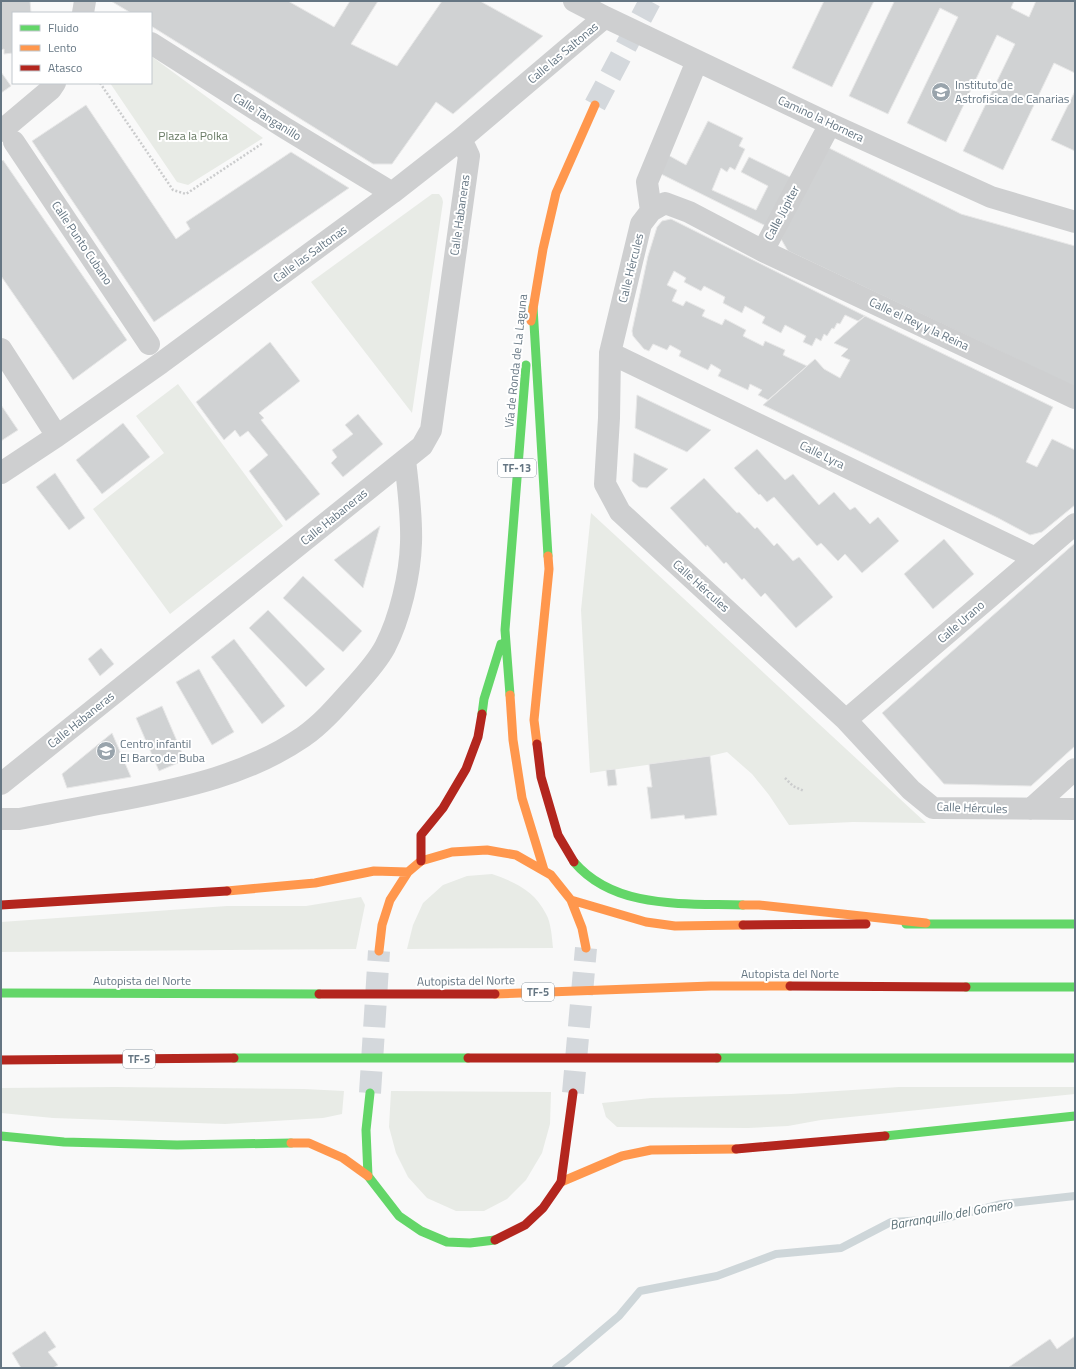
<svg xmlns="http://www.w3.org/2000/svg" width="1076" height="1369" viewBox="0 0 1076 1369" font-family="'Titillium Web',sans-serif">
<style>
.green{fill:#e8ebe6}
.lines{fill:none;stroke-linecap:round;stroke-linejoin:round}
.stream{stroke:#ced6d9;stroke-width:8}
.building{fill:#d0d2d3;stroke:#e8e8e8}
.primary-tunnel{stroke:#d4d8dc;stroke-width:22;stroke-dasharray:22 11;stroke-linecap:butt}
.path{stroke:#cbcccd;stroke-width:2.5;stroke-dasharray:2 2;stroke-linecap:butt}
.street{stroke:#cecfd0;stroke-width:22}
.fast{stroke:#63d668;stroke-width:9}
.slow{stroke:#ff974d;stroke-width:9}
.jam{stroke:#b3261e;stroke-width:9}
.labels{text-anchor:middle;stroke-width:4;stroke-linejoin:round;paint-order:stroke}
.shield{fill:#fff;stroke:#939fa8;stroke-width:1}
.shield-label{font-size:11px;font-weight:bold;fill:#657683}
.street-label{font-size:12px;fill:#657683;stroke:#fff}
.poi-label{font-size:12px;fill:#657683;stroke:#fff;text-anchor:start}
.park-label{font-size:12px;fill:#687a64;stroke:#fff}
.water-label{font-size:13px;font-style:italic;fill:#60757c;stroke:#fff}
</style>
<rect width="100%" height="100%" fill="#f9f9f9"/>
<!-- green -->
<path class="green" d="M151 56 263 138 188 185 177 182 110 83H151Z
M432 194H439L442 198 443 202 412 413 311 282Z
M178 384 283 526 170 614 93 509 164 453 136 416Z
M591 513 629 548 926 823 853 822 789 825 769 795 752 774 727 752 710 756 590 773 581 610Z
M492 874C515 882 535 891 546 914 551 922 552 938 553 948L407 949 413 925 423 903 443 885 467 876Z
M361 897 365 905 356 949 1 952V922L227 906H306Z
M115 1087 304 1089 344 1091 342 1114 323 1118 225 1124 53 1118 1 1113V1088Z
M899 1087H1075V1094L821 1120 788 1126 748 1128 617 1127 606 1117 602 1103 651 1098 791 1094Z
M391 1091 551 1092 550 1124 542 1153 526 1180 507 1199 484 1211H456L427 1198 408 1177 396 1153 389 1127Z"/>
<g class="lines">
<!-- stream -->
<path class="stream" d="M556 1368 567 1360 619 1316 640 1291 717 1276 776 1254 841 1248 891 1222 942 1219 1002 1204 1075 1196"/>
</g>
<!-- building -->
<path class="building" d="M1 1H30L31 13H13V53L4 54V49L1 50Z
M111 1H288L334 27 350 1H378L351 44 397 66 442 1H480L543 36 453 114 436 102 392 164H373L151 26V13H131Z
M824 1H874L832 87 792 68Z
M891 1H1014L1011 8 1029 17 1036 1H1075V73L1054 63 1003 170 963 151 1015 44 997 35 946 142 907 123 958 17 940 8 888 114 849 96 894 2Z
M1 72 11 86 1 93Z
M1075 91V151L1051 140Z
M86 105 176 239 190 229 186 222 291 152 349 188 154 322 32 141Z
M708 121 743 138 739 146 745 149 735 170 730 167 727 172 721 168 712 190 756 210 768 186 741 172 749 157 794 179 770 228 659 173 668 155 686 165Z
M825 146 961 214 1075 246V387L788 251 781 239Z
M3 160 127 340 73 380 1 276V162Z
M671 219 865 316 858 321 845 315 840 324 837 323 834 329 832 328 827 336 824 334 821 341 816 338 812 346 803 342 806 336 785 325 781 333 762 323 765 317 745 306 742 313 723 303 725 297 704 286 701 291 684 282 686 278 674 271 667 285 677 290 672 301 683 306 686 301 705 310 702 316 722 325 725 319 746 330 743 336 763 346 765 341 785 350 783 355 807 366 768 400 758 395 762 390 750 384 748 390 718 376 721 370 711 364 708 370 679 356 681 351 670 345 667 350 653 344 649 351 644 349 633 336 632 331 648 256 657 227 662 221Z
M865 316 1053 407 1026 462 1037 467 1052 439 1075 450V505L1042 532 1030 535 998 518 763 405 815 359 824 369 840 378 850 360 841 356 848 349 834 343Z
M270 342 300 381 259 413 264 418 261 420 320 494 286 521 249 471 268 455 248 431 240 437 235 430 224 440 196 402Z
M637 395 711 430 687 452 635 428Z
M1 405 18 430 1 441Z
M358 414 383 444 343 477 331 463 337 457 332 450 353 434 345 425Z
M123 423 150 457 102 494 76 460Z
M757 449 785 480 793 474 819 505 834 492 850 510 855 507 870 524 878 517 899 541 862 573 845 554 838 561 821 543 817 546 774 497 767 502 760 494 759 495 734 468Z
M634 453 668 469 647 488 639 487 632 481Z
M55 473 85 518 69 530 36 487Z
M704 478 737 513 739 512 755 529 757 527 774 546 777 543 793 561 799 557 833 597 796 628 765 593 761 597 744 578 742 580 726 562 724 564 707 545 706 547 670 508Z
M380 526 363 588 334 560Z
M944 539 974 574 933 609 904 574Z
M1075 543V746L1031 786 944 784 882 713Z
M303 576 362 631 343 652 283 598Z
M268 610 325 669 306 687 249 628Z
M234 639 285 706 262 724 211 657Z
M101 648 114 664 100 676 88 659Z
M199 669 234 732 212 745 176 682Z
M162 706 185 760 159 771 136 718Z
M112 733 131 777 67 788 62 774Z
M710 756 717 815 685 819 684 815 651 819 647 787H652L649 764Z
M615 769 617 785 608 786 606 770Z
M45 1331 56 1347 48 1352 58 1365 53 1368H21L12 1353Z
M1075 1336V1368L1009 1367 1050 1339 1057 1349Z"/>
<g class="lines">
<!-- primary-tunnel -->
<path class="primary-tunnel" d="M595 105 650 1
M370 1093 379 951
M573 1093 586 948"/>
<!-- path -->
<path class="path" d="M100 83 173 190 186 194 263 143
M785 778 793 786 804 791"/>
<!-- street -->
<path class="street" d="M574 1 605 17 830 124 991 197 1075 222
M83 13 85 1
M151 43 285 128 384 188
M1 131 51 89 55 83
M14 142 149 344
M651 211 647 182 697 61
M763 251 830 124
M1 349 57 436
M610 353 1035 558
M1075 398 763 251 689 212 665 203 651 211 641 224 610 353 609 418 605 484 620 512 846 720 911 790 933 808 1075 809
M1 473 57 436 161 363 392 193 461 139 605 17
M846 720 1075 524
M1 784 422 446 431 430 469 156 461 139
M1031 809 1075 769
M1 819H19C53 813 87 806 121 800 185 788 249 774 303 737 323 723 339 704 355 686 365 675 378 660 385 647 400 618 410 575 411 543 412 515 408 487 405 460"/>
<!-- fast -->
<path class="fast" d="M533 307 548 556
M510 695 505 630 526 365
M482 714 484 699 501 644
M574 862C615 910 685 903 743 905
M906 924H1075
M966 987H1075
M1 993 319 994
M234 1058H468
M717 1058H1075
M370 1093 366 1130 368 1176 399 1216 421 1231 447 1242 470 1243 495 1240
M1 1136 64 1142 177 1145 291 1143
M885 1136 1075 1116"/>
<!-- slow -->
<path class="slow" d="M531 321 543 249 556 193 595 105
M510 695 513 740 522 798 544 870
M537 744 534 720 549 569 548 556
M227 891 315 883 374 871 408 872
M571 900 646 922 675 926 743 925
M743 905H759L926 923
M379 951 382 925 390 900 408 872 421 861 452 852 487 850 516 855 551 875 571 900 582 928 586 948
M495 994 711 986H790
M291 1143H309L343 1158 368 1176
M561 1182 622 1156 651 1150 736 1149"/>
<!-- jam -->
<path class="jam" d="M537 744 541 777 558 835 574 862
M421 861V835L443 808 466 769 478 737 482 714
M1 905 227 891
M743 925 866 924
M790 986 966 987
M319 994H495
M468 1058H717
M1 1060 234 1058
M736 1149 885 1136
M495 1240 525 1225 543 1208 561 1182 573 1093"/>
</g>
<!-- icons -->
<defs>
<symbol id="university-disc" viewBox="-11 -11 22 22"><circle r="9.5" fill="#99a4ac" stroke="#fff"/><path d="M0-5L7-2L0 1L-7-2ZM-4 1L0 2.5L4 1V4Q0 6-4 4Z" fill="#fff"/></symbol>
<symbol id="school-disc" viewBox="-11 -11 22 22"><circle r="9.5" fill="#99a4ac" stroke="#fff"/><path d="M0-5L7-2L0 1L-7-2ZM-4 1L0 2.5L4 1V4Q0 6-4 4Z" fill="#fff"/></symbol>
</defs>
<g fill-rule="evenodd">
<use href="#university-disc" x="930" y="81" width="22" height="22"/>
<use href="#school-disc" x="95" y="740" width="22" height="22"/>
</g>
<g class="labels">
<!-- shield labels -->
<g class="shield">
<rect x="498" y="459" width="38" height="18" rx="3"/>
<rect x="522" y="983" width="32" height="18" rx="3"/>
<rect x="123" y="1050" width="32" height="18" rx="3"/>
</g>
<g class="shield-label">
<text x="517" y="472">TF-13</text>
<text x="538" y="996">TF-5</text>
<text x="139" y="1063">TF-5</text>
</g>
<!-- street labels -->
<g class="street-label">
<text transform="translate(563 53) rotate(-40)" y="4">Calle las Saltonas</text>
<text transform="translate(267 117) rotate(32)" y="4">Calle Tanganillo</text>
<text transform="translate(821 119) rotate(25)" y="4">Camino la Hornera</text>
<text transform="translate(782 213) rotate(-62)" y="4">Calle Júpiter</text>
<text transform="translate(460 215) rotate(-82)" y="4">Calle Habaneras</text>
<text transform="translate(82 243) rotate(56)" y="4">Calle Punto Cubano</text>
<text transform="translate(310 254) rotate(-36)" y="4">Calle las Saltonas</text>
<text transform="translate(631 268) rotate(-76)" y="4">Calle Hércules</text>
<text transform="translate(919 324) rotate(25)" y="4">Calle el Rey y la Reina</text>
<text transform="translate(516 361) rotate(-84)" y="4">Vía de Ronda de La Laguna</text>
<text transform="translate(822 455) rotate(26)" y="4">Calle Lyra</text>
<text transform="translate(334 517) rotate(-39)" y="4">Calle Habaneras</text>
<text transform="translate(701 586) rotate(42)" y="4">Calle Hércules</text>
<text transform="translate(961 622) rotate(-41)" y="4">Calle Urano</text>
<text transform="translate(81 720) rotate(-39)" y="4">Calle Habaneras</text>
<text transform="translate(972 808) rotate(2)" y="4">Calle Hércules</text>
<text x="790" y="978">Autopista del Norte</text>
<text x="142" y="985">Autopista del Norte</text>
<text transform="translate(466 981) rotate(-1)" y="4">Autopista del Norte</text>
</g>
<!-- poi labels -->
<g class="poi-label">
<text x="955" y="89">Instituto de<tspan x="955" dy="14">Astrofisica de Canarias</tspan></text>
<text x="120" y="748">Centro infantil<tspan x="120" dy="14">El Barco de Buba</tspan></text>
</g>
<!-- park labels -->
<g class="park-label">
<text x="193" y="140">Plaza la Polka</text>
</g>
<!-- water labels -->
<g class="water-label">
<text transform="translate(951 1214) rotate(-10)" y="5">Barranquillo del Gomero</text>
</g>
</g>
<!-- border -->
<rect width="1076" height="1369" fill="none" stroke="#657683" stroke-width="4"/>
<!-- legend -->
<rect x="12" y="12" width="140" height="72" fill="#ffffff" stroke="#c1c8cd"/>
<rect x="20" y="25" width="20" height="6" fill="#63d668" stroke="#c1c8cd"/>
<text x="48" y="32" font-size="12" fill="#657683">Fluido</text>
<rect x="20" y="45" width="20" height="6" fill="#ff974d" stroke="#c1c8cd"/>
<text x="48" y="52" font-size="12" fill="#657683">Lento</text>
<rect x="20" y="65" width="20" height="6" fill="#b3261e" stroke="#c1c8cd"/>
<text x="48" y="72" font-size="12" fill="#657683">Atasco</text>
</svg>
